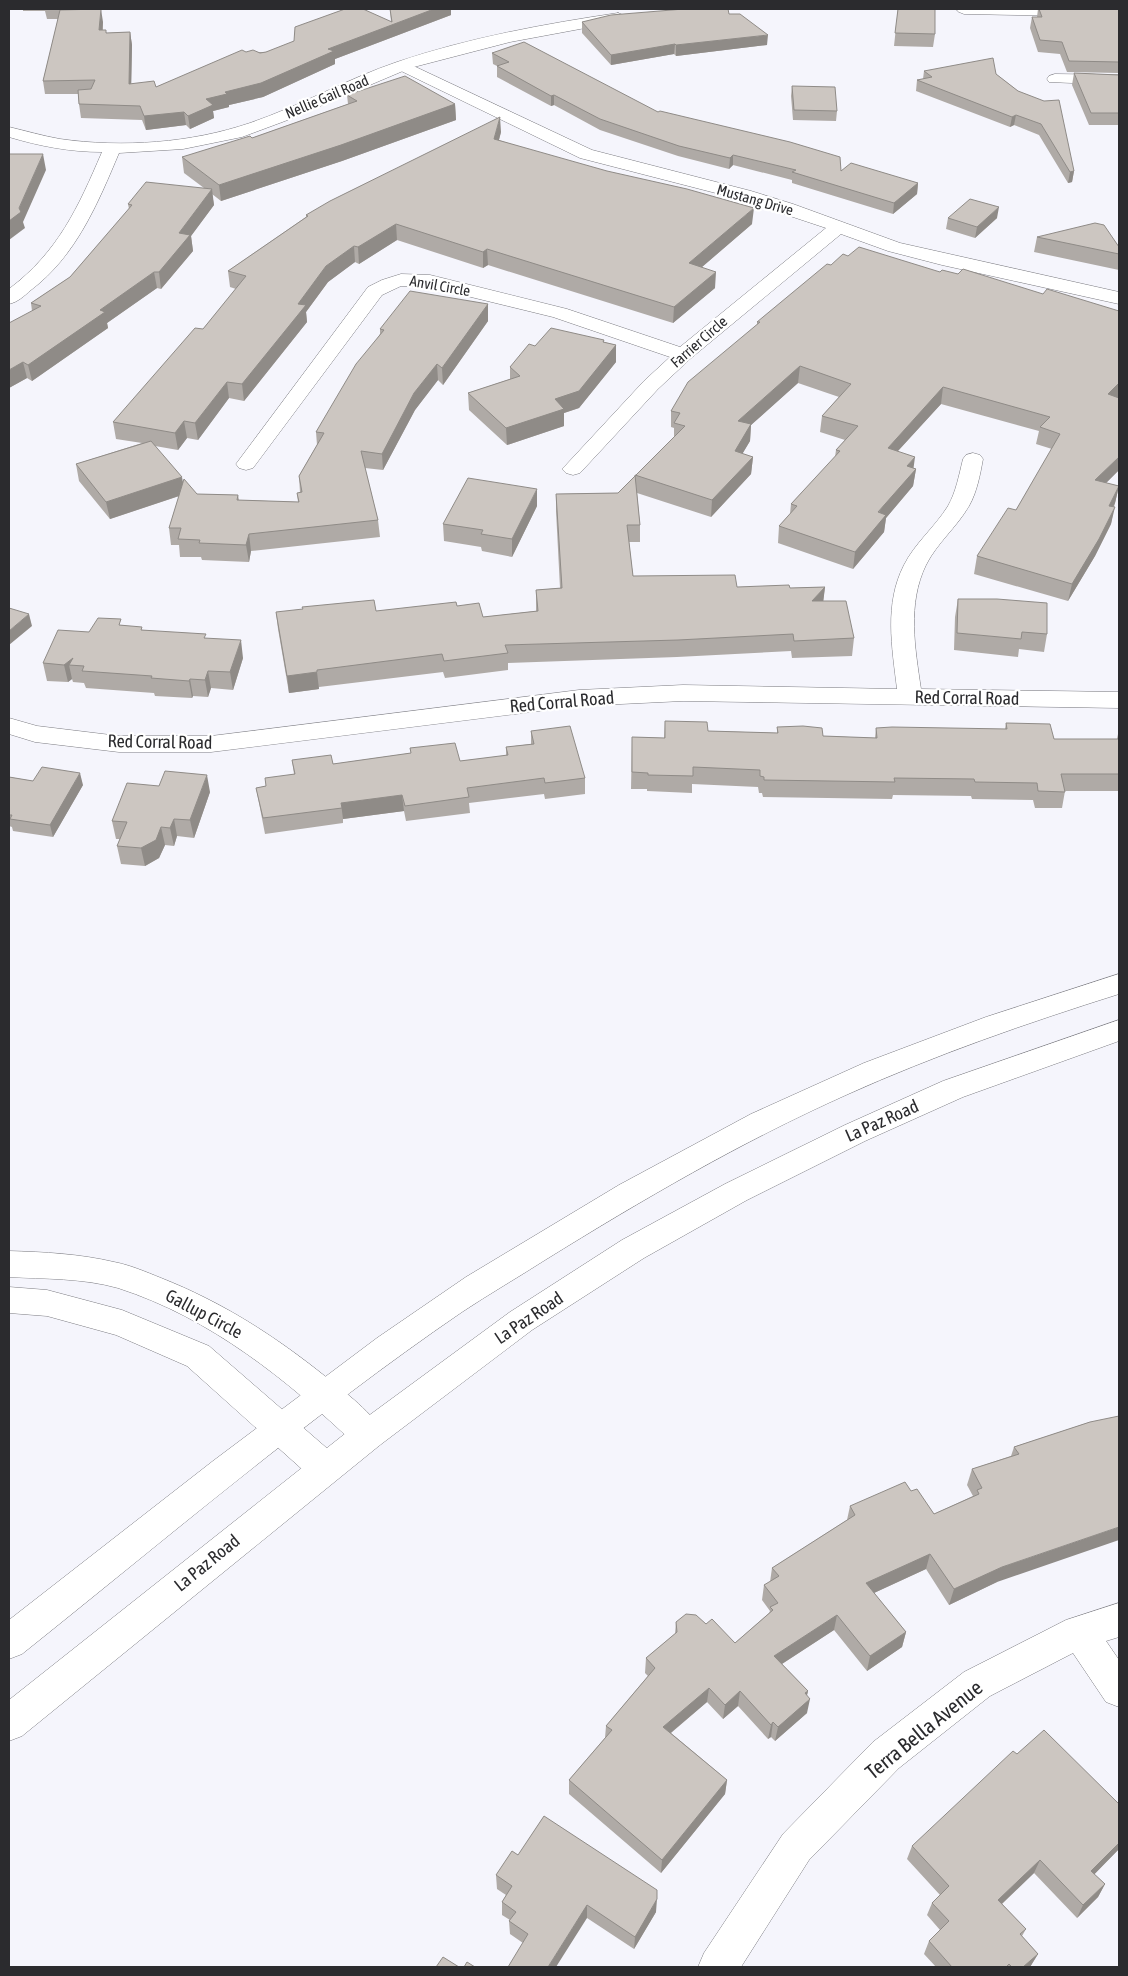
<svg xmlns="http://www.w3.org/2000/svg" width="1128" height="1976" viewBox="0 0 1128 1976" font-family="'Asap Condensed',sans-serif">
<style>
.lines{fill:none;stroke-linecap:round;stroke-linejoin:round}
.street-casing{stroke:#7c7c82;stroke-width:1}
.secondary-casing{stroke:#7c7c82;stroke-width:1}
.primary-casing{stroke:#7c7c82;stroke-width:1}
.street{fill:#fff;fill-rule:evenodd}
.secondary{fill:#fff;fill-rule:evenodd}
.primary{fill:#fff;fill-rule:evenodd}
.wall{fill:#afaaa6}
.shaded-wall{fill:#8f8b87}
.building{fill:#ccc6c1;stroke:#8f8b87}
.labels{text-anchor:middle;stroke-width:4.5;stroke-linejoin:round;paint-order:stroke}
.far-street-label{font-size:15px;fill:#2b2b2e;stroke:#fff}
.street-label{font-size:18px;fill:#2b2b2e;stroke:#fff}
.near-street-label{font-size:21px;fill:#2b2b2e;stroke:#fff}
</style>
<rect width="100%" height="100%" fill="#f5f5fc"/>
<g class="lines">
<defs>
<path id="street" d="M403 61 592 150 751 191 793 204 900 243 1119 292V304L942 265 888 251 841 234 690 359 658 389 580 473 573 475 566 473 562 469 566 465 644 381 670 357 553 317 430 287 401 286 382 295 253 468 246 470 239 468 236 464 239 460 368 287 382 280 401 274 430 275 567 309 680 347 826 228 739 199 580 158 397 69 395 66 397 63Z
M1055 74 1119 75V85L1049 82 1047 79 1049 76Z
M973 453 980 455 983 459C980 475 977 492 969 506 957 527 937 543 926 565 907 604 915 648 921 689L1119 692V708L683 701 579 706 211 752H119L35 742 9 734V718L37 726 119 736H211L579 690 683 685 897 689C892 647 884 604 904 565 915 543 935 527 948 506 956 492 959 475 963 459L966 455Z
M9 1251C44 1252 80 1254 114 1262 130 1265 146 1272 161 1278 222 1302 275 1336 326 1377 345 1392 374 1414 385 1435L380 1445 368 1450 356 1445C287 1380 211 1318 118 1288 83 1278 44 1279 9 1277Z
M9 1287 47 1290 122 1310 209 1346 337 1457 342 1468 337 1479 325 1483 313 1479 187 1366 116 1335 47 1316 9 1313Z
M1119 1603V1637L1106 1641 1119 1660V1707L1106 1702 1073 1653 990 1696 899 1768 809 1860 741 1967H698L704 1953 783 1834 873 1742 964 1672 1066 1620Z"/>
<path id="secondary" d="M956 9H1119V17L964 14 959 12Z
M618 13 623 15 626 18 623 21 510 42 410 68 285 121 242 137 183 149 119 153C98 203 76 256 31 290 24 296 18 302 9 304V289C58 252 78 208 102 152 70 152 39 146 9 137V127C26 131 43 136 60 139 123 148 191 143 250 123 300 106 347 79 397 62 468 38 544 24 618 13Z"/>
<path id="primary" d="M1119 974V994C1027 1023 935 1055 846 1095 741 1142 642 1200 545 1260 517 1278 489 1294 462 1312 310 1416 166 1539 22 1654L9 1659V1620L213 1461 377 1338 466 1277 619 1185 751 1114 864 1063 986 1017Z
M1119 1020V1041L963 1097 865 1141 747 1200 644 1258 532 1330 380 1445 22 1736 9 1741V1700L356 1425 510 1312 622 1240 725 1184 845 1125 943 1081Z"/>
</defs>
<!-- street casing -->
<use href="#street" class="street-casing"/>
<!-- secondary casing -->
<use href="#secondary" class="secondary-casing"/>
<!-- primary casing -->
<use href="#primary" class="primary-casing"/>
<!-- street -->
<use href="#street" class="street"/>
<!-- secondary -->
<use href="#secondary" class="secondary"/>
<!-- primary -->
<use href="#primary" class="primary"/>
</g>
<!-- wall -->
<path class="wall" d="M23 9H73V10L103 22V30L107 33 130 32 132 45 131 84 156 87 246 52H266L391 22 390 9H451V15L335 59V64L263 97 229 105V107L213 111 214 118 190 129 186 125 146 130 142 120 81 118 79 104 78 94H45L43 81 58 19H47L45 11H23Z
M898 9 935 34 933 47 894 46Z
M1038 9H1119V73L1067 72 1060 54 1038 52 1030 28 1032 17H1037Z
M729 14 767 45 676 56 674 54 611 65 582 33V22Z
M492 53 658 112 841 171 918 183 917 194 893 214 792 183V180L733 165 729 169 678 156 600 130 554 105 551 106 497 77V66L493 64Z
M924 71 996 74 1018 91 1074 171 1072 182 1068 183 1039 135 1014 125 1010 127 916 91 917 80 923 79Z
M1074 73 1119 75V125H1089L1072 85Z
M792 86 837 111 836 121 793 120 791 96Z
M347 95 455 104 456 120 342 161 221 201 212 194 214 205 191 236 193 251 161 289 157 288 107 323 108 328 32 381 27 378 9 388 32 311 31 303 70 277 129 209 128 204 204 188 184 173 182 157 252 138 348 104Z
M501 132 499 140 752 224 702 267 715 288 673 323 488 265 483 268 397 240 359 264 355 262 328 282 306 312 307 322 244 401 229 398 198 440 187 438 178 450 155 446 183 482 197 494 238 495 239 500 298 502 297 493H300L299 476 317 445 316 432 380 334V329L488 304V321L443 385 438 380 415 410 383 470 365 468 378 520 380 537 251 551 249 562 202 560 201 557H180L179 545H171L169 528 179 496 110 519 79 481 76 464 142 443 116 439 113 422 203 329 236 289 230 287 228 271 306 217V215Z
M948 218H997L975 238 946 229Z
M1037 237 1119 247V270L1034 252Z
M757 322 1119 396 1118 398H1119V470L1106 483 1119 486 1115 503 1114 507 1111 524 1095 556 1068 601 974 574 977 556 1016 510 1052 449 1036 444 1039 431 941 404 898 451 913 468 916 469 913 486 886 518 884 532 853 569 778 543 779 526 790 514 791 504 835 457 836 450 845 440 820 432 822 416 839 397 798 383 751 425 750 441 742 454 753 457 751 474 711 517 637 493 640 525V542H629L633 576 737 587 790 588 825 587 823 601 854 638 852 656 792 658 791 651 677 657 508 663V670L445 678 443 672 319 687V689L289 693 278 629 276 612 376 611 457 606 483 617 536 611V590L560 588 556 511V494L618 493 674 437V428L671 427V411L757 325Z
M604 340V342L616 345V362L579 408 564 413V426L507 445 469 410 468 393 510 379V367L535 346Z
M537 506 512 557 482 551 481 547 444 541 443 524Z
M958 599 1047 634 1044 652 1019 649 1018 657 954 650 955 617Z
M122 625 143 630 206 638 243 658 233 690 211 688 208 697 193 696 192 698 155 696 154 693 86 688 84 683 73 682 72 679 68 682 47 681 43 663 89 632Z
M665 721 708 731 777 733V727L823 736 875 738 876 728 1005 729 1006 723 1054 739H1117L1118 734H1119V791H1065L1062 808H1035L1033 800 972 799 971 796 893 795 892 799 763 797 762 793H759L758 787 692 784V793L647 791V789H631L632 737 664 738Z
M531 731 585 778V794L545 799 544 794 469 803 470 813 406 821 404 811 343 819V823L265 834 259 803 256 788 266 786 294 774 292 760 333 764 411 753 410 748 460 761 506 756V747L531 744Z
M9 777 33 781 83 785 53 837 13 831 12 827 9 826Z
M210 792 194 838 177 836 174 846 165 845 159 858 145 866 121 864 117 846 120 839H116L112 821Z
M1090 1422 997 1582 949 1605 926 1569 874 1593 906 1632 902 1647 867 1671 834 1630 782 1664 808 1691 807 1695V1713L775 1741 771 1737 768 1739 738 1706 723 1719 707 1702 671 1733 727 1780 725 1794 661 1873 569 1794V1780L605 1738 606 1726 648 1676 645 1673 646 1658 675 1634 676 1622 706 1624 735 1643 769 1613 770 1611 762 1600 764 1585 770 1582 772 1568 847 1520 850 1506 911 1491 934 1514 973 1496 967 1485 972 1469 1011 1456 1014 1447Z
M912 1846 1119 1849 1094 1874 1105 1884 1098 1897 1077 1918 1034 1873 1002 1904 1026 1929 1022 1936 1038 1954 1030 1967H936L924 1954 929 1941 940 1930 927 1915 932 1903 940 1895 907 1859Z
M518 1855 656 1912 634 1949 587 1918 523 1943 510 1934 509 1921 510 1920 502 1915V1902L506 1895 497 1889 496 1875Z"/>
<!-- shaded-wall -->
<path class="shaded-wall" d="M101 9 103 22 101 43 99 30Z
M434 9H451V15L335 59V64L263 97 229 105V107L213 111 214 118 190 129 188 116 206 99 225 92 328 49Z
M130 32 132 45 131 97 129 84Z
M768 35 767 45 676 56V45Z
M675 44 674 54 611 65V55Z
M554 95V105L551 106V96Z
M455 104 456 120 342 161 221 201 219 185Z
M184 112 186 125 146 130 144 116Z
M1016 115 1014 125 1010 127 1012 117Z
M500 117 501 132 495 154 494 139Z
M43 154 46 170 23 222 25 228 9 240V221L19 208Z
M733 155V165L729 169 730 158Z
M1074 171 1072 182 1068 183 1070 172Z
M918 183 917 194 893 214 894 203Z
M212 189 214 205 191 236 193 251 161 289 159 272 179 233Z
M999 207 997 218 975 238 977 227Z
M754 208 752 224 688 279 689 263Z
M396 224 397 240 359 264 358 247Z
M354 246 355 262 328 282 306 312 307 322 244 401 242 384 298 304 326 266Z
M487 249 488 265 483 268V252Z
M154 272 157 288 107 323 108 328 32 381 28 365 100 310Z
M716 272 715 288 673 323 674 307Z
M488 304V321L443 385 442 368Z
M616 345V362L579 408 564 413V426L507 445 506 428 555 399Z
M23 362 27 378 9 388V370Z
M437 364 438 380 415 410 383 470 382 454 414 393Z
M800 366 798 383 751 425 750 441 734 468 738 421Z
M227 382 229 398 198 440 195 423Z
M1119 383V396L1105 411 1108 394Z
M943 387 941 404 885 465 888 448Z
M184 421 187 438 178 450 175 433Z
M753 457 751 474 711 517 712 500Z
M915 457 913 472 916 469 913 486 886 518 884 532 853 569 855 552 907 466Z
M1119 457V470L1092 497 1095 480Z
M182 477 185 494 110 519 106 502Z
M1119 486 1115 503 1105 523 1109 506Z
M537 489V506L512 557V539Z
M1115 507 1111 524 1095 556 1068 601 1072 584Z
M249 534 251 551 249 562 246 545Z
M825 587 823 604 812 601Z
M29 614 32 626 9 645V631Z
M241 640 243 658 233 690 230 672Z
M73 658 69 665 72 679 68 682 64 665Z
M208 671 211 688 208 697 205 680Z
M317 672 319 689 289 693 287 676Z
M190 679 193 696 192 698 189 681Z
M80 773 83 785 53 837 50 825Z
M207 775 210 792 194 838 190 820Z
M402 795 404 811 343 819 341 803Z
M174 819 177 836 174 846 170 828Z
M161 827 165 845 159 858 145 866 141 848Z
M1119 1527V1540L997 1582 949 1605 954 1589 1002 1567Z
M930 1554 926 1569 863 1598 866 1583Z
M837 1615 834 1630 771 1671 774 1656Z
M906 1632 902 1647 867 1671 870 1656Z
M709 1688 707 1702 661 1741 663 1727Z
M740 1691 738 1706 723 1719 725 1705Z
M808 1691 805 1703 810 1699 807 1713 775 1741 778 1727 805 1693Z
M773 1722 771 1737 768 1739 771 1725Z
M727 1780 725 1794 661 1873 662 1860Z
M1119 1843V1849L1085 1884 1091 1871Z
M1040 1860 1034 1873 992 1913 998 1900Z
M1105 1884 1098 1897 1077 1918 1083 1905Z
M657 1899 656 1912 634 1949 635 1937Z
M587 1905V1918L556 1967H548Z
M1038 1954 1030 1967H1023Z"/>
<!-- building -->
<path class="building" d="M101 9 99 30H106V33L130 32 129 84 154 81 156 87 242 50 246 52 253 50 260 53 266 52 294 41 295 27 345 9H363L392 22 390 9H434L328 49 334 51 261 83 225 92 227 94 206 99 213 105 188 116 184 112 144 116 140 106 79 104 78 90 91 89 95 80 43 81 60 10Z
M684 9H728L729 14H740L768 35 676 45 675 44 611 55 582 22 611 15Z
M898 9H935V34L895 33Z
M1039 9H1119V62L1069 61 1062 42 1040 40 1032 17H1042Z
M524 42 658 112 660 111 790 142 840 157 841 171 851 163 918 183 894 203 792 172 796 170 733 155 730 158 679 146 600 119 554 95 551 96 497 66 509 62 492 53Z
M993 58 996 74 1018 91 1044 101 1059 100 1074 171 1070 172 1041 124 1016 115 1012 117 917 80 932 77 924 71Z
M1074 73 1119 75V113H1091Z
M405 76 455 104 341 145 219 185 182 157 250 136 252 138 357 101 347 95Z
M792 86 835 87 837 111 794 110Z
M500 117 494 139 607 171 687 189 754 208 689 263 716 272 674 307 487 249 483 252 396 224 358 247 354 246 326 266 298 304 306 305 242 384 227 382 195 423 184 421 175 433 113 422 195 328 203 329 246 276 228 271 308 216 306 215 330 201Z
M9 154H43L19 208 21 212 9 221Z
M146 182 212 189 179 233 190 235 159 272H154L100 310 105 312 28 365 23 362 9 370V323L41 306 31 303 70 277 132 205 128 204Z
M970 199 999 207 977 227 948 218Z
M1095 223 1104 225 1119 247V254L1037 237Z
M859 247 940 272 942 270 958 274 963 269 1043 294 1047 289 1119 311V383L1108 394 1119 398V457L1095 480 1119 486 1109 506 1115 507 1099 539 1072 584 977 556 1008 508 1016 510 1060 434 1040 427 1050 417 943 387 888 448 915 457 907 466 916 469 878 512 886 515 855 552 779 526 797 506 791 504 840 451 836 450 858 426 822 416 851 384 800 366 738 421 751 424 735 451 753 457 712 500 635 475 640 525H627L633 576 735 575 737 587 789 585 790 588 825 587 812 601H846L854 638 794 641 793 634 678 640 505 645 508 653 444 661 442 654 317 670V672L287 676 276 612 303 609 302 607 374 600 376 611 456 602 457 606 479 603 483 617 538 611 536 590 562 588 556 494 618 493 685 426 674 423 680 413 671 411 688 382 760 322H757L827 264 831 265 843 254 848 256Z
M410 291 488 304 442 368 437 364 414 393 382 454 361 451 378 520 249 534 246 545 199 543 200 540 178 539 181 528H169L184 479 197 494 238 495 237 500 299 502 297 493 302 492 299 476 324 433 316 432 356 364 384 330 380 329Z
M551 328 604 340 603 342 616 345 579 391 555 399 564 409 506 428 468 393 520 376 510 367 529 344 535 346Z
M151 441 182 477 106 502 76 464Z
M468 478 537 489 512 539 481 534 483 530 443 524Z
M958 599H997L1047 603V634L1022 632 1021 639 957 633Z
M9 608 29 614 9 631Z
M98 618 121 619 119 625 142 627 141 630 206 634 204 638 241 640 230 672 208 671 205 680 190 679 189 681 151 678 152 676 82 671 84 666 69 665 73 658 64 665 43 663 58 630 89 632Z
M665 721 707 722 708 731 778 733 777 727 803 726 822 728 823 736 877 738 876 728 892 727 1007 729 1006 723 1050 724 1054 739H1119V774H1061L1065 792 1038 791 1037 783 975 782 974 779 894 778 895 782 764 780V777L760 776V770L693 767V776L648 775V773L632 772V737L665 738Z
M570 726 585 778 545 783 544 778 467 788 469 797 405 806 402 795 341 803 342 808 263 818 256 788 266 786 265 778 295 774 292 760 331 755 333 764 411 753 410 748 455 743 460 761 508 755 506 747 534 744 531 731Z
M42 767 80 773 50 825 10 819 12 815H9V777L33 781Z
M165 771 207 775 190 820 174 819 170 828 161 827 156 840 141 848 117 846 127 822 112 821 127 783 159 786Z
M1119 1416V1527L1002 1567 954 1589 930 1554 866 1583 906 1632 870 1656 837 1615 774 1656 808 1691 805 1693 810 1699 778 1727 773 1722 771 1725 740 1691 725 1705 709 1688 663 1727 727 1780 662 1860 569 1780 612 1730 606 1726 655 1668 646 1658 677 1632 676 1622 686 1614 696 1615 706 1624 712 1619 735 1643 773 1610 770 1607 778 1603 764 1585 779 1576 772 1568 855 1515 850 1506 905 1482 911 1491 917 1489 934 1514 979 1494 977 1490 982 1488 972 1469 1019 1454 1014 1447 1090 1422Z
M1044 1730 1119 1804V1843L1091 1871 1105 1884 1083 1905 1040 1860 998 1900 1026 1929 1020 1934 1038 1954 1023 1967H1012L1009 1964 1006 1967H952L929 1941 949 1921 932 1903 949 1886 912 1846 1013 1751 1017 1754Z
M544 1816 657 1890V1899L635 1937 587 1905 548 1967H508L528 1934 509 1921 516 1912 502 1902 512 1886 496 1875 512 1851 518 1855Z
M443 1957 459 1967H436Z
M467 1962 475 1967H464Z"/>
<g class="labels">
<!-- far-street labels -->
<g class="far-street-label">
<text transform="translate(327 97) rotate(-23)" y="5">Nellie Gail Road</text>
<text transform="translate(755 200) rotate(16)" y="5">Mustang Drive</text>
<text transform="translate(440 286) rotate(10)" y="5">Anvil Circle</text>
<text transform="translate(699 342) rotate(-41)" y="5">Farrier Circle</text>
</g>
<!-- street labels -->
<g class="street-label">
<text transform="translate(967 698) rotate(1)" y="6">Red Corral Road</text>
<text transform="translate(562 702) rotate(-5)" y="6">Red Corral Road</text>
<text transform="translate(160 742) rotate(1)" y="6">Red Corral Road</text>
<text transform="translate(882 1121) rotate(-24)" y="6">La Paz Road</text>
<text transform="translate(204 1314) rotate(28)" y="6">Gallup Circle</text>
<text transform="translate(529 1318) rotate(-34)" y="6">La Paz Road</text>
<text transform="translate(207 1563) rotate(-39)" y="6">La Paz Road</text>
</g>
<!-- near-street labels -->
<g class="near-street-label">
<text transform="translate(924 1730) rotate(-39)" y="7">Terra Bella Avenue</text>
</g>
</g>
<!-- border -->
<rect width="1128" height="1976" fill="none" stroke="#2b2b2e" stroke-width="20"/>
</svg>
